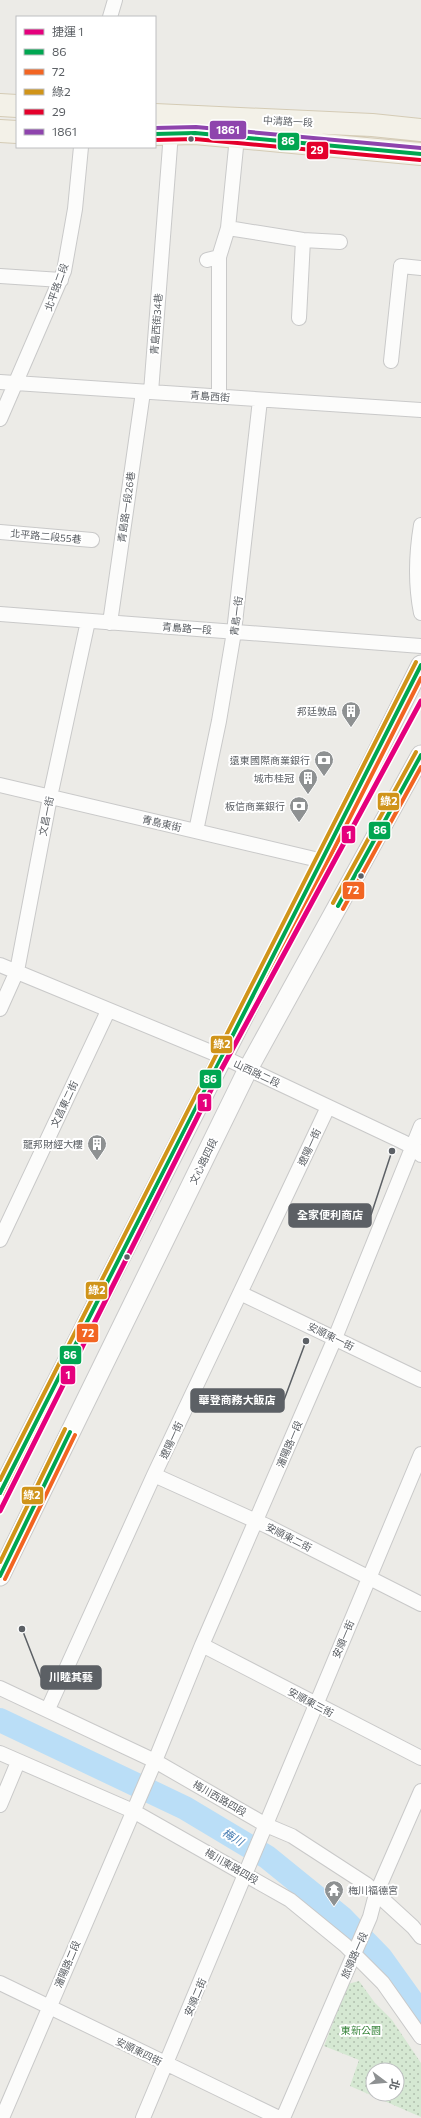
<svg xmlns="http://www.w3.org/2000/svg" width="421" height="2118" viewBox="0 0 421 2118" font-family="Commissioner,'Noto Sans TC',sans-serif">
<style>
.park{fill:url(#park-dots);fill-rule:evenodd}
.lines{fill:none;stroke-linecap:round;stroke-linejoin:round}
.river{stroke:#badef7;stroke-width:24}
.minor-casing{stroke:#c9c9c9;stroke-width:16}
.secondary-casing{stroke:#c9c9c9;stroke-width:21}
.primary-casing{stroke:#d4cbb5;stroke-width:24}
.minor{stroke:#fcfcfb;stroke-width:14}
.secondary{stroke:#fcfcfb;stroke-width:19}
.primary{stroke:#f3f1e8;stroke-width:22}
.bus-1-casing{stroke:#fff;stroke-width:7}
.bus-2-casing{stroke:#fff;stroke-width:7}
.bus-3-casing{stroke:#fff;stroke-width:7}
.bus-4-casing{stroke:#fff;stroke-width:7}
.bus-5-casing{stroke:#fff;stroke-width:7}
.bus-1{stroke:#00a651;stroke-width:4}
.bus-2{stroke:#f26522;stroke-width:4}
.bus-3{stroke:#d09419;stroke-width:4}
.bus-4{stroke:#e4002b;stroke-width:4}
.bus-5{stroke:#8e44ad;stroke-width:4}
.metro-1-casing{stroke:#fff;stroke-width:8}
.metro-1{stroke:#e5007d;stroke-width:5}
.bus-dot{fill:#5c6065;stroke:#fff;stroke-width:1.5}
.labels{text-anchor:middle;stroke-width:4;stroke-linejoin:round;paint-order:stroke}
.street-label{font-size:10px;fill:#5c6065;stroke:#fff}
.poi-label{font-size:10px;fill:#5c6065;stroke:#fff;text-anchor:end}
.park-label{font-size:10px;fill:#358338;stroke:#fff}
.water-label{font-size:11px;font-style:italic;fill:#4279b0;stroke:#fff}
.leader{fill:none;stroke:#5c6065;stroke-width:1.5}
.callout-dot{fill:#5c6065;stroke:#fff;stroke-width:1.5}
.callout{fill:#5c6065;stroke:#5c6065;stroke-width:1.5}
.callout-label{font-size:11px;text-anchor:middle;font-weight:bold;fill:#fff}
.line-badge{stroke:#fff;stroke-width:1.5}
.badge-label{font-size:11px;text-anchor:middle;font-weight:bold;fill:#fff}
</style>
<defs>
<pattern id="park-dots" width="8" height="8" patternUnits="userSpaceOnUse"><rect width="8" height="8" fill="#d5e8d2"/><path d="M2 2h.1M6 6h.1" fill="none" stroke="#b0bfae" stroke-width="1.8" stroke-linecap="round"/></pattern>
</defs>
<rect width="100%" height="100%" fill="#ecebe7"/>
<!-- park -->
<path class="park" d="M359 1981 375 2003 392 2020 421 2063V2117L350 2086 359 2060 324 2046 348 1984ZM373 2070H397V2094H373Z"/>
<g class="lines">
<!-- river -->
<path class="river" d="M0 1720 185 1808 267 1857 341 1917 381 1958 421 2014"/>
<defs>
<path id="minor" d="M110 17 115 0
M228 228 303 240 340 242
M207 260 219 257 228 228 237 137
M0 276 61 280
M299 318 303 240
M391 361 401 266 421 268
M0 382 421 410
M151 392 171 133
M219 397V257
M0 419 64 271 75 209 81 147
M421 525C416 555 415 583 421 613
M0 532 92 540
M0 614 421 646
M110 623 143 392
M0 785 323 861
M196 831 219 721 234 632 260 400
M0 965 223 1057 401 1141 413 1147 421 1155
M0 1009 17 971 50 797 88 621
M0 1240 108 1011
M240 1293 421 1380
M154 1475 267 1526 421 1604
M202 1645 421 1758
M0 1688 155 1761 266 1825 292 1836 366 1884 413 1927 421 1937
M48 1709 154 1475 328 1107
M0 1753 133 1811 290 1900 345 1945 383 1983 421 2037
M0 1805 18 1762
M0 1983 279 2118
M2 2118 155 1761 202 1645 335 1338 421 1126
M143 2118C237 1897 328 1675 421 1454
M283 2118 370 1917 376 1894 421 1791"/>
<path id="secondary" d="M0 1493 323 861 421 665
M0 1576 248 1069 421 755"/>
<path id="primary" d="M0 105 17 106
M155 115 372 125 421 130
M0 131 17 132
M155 134 195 133 421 154"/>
</defs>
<!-- minor casing -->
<use href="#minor" class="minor-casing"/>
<!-- secondary casing -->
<use href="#secondary" class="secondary-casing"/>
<!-- primary casing -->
<use href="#primary" class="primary-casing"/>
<!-- minor -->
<use href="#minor" class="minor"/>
<!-- secondary -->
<use href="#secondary" class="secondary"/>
<!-- primary -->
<use href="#primary" class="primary"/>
<defs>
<path id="bus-1" d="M155 134 195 133 421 154
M338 906 421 755
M0 1493 421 665
M0 1576 70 1432"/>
<path id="bus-2" d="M343 909 421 767
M5 1496 421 678
M5 1579 75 1435"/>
<path id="bus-3" d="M333 903 416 752
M0 1480 416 662
M0 1562 65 1429"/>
<path id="bus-4" d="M155 140 195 139 420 160"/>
<path id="bus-5" d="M155 128 196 127 421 148"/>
</defs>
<!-- bus-1 casing -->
<use href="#bus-1" class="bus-1-casing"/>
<!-- bus-2 casing -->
<use href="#bus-2" class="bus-2-casing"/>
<!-- bus-3 casing -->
<use href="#bus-3" class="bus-3-casing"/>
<!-- bus-4 casing -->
<use href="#bus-4" class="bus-4-casing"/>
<!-- bus-5 casing -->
<use href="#bus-5" class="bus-5-casing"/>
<!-- bus-1 -->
<use href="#bus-1" class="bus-1"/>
<!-- bus-2 -->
<use href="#bus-2" class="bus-2"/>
<!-- bus-3 -->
<use href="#bus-3" class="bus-3"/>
<!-- bus-4 -->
<use href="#bus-4" class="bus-4"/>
<!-- bus-5 -->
<use href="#bus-5" class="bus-5"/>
<defs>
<path id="metro-1" d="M0 1511 220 1072 421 701"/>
</defs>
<!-- metro-1 casing -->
<use href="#metro-1" class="metro-1-casing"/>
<!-- metro-1 -->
<use href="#metro-1" class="metro-1"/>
</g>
<!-- icons -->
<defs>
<symbol id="building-pin" viewBox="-11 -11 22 30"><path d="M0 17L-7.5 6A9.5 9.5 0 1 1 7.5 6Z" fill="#8e9192" stroke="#fff"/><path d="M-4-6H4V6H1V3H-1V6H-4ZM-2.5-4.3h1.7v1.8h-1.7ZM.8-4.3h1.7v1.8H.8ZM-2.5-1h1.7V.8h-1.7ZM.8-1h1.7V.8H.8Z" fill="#fff"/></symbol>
<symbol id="bank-pin" viewBox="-11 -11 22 30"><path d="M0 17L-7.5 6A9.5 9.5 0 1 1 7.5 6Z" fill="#8e9192" stroke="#fff"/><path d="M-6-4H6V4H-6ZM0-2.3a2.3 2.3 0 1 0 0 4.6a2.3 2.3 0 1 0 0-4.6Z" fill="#fff"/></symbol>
<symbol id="temple-pin" viewBox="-11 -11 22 30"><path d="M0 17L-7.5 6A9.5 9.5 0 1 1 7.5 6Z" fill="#8e9192" stroke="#fff"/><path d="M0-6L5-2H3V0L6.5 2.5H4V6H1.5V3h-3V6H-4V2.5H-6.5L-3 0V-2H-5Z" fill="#fff"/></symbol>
</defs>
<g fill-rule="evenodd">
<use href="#building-pin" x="340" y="700" width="22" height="30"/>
<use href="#bank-pin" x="313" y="749" width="22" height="30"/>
<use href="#building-pin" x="297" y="767" width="22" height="30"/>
<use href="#bank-pin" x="288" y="795" width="22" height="30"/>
<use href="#building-pin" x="86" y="1133" width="22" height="30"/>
<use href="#temple-pin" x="323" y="1879" width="22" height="30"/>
</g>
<!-- markers -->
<g class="bus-dot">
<circle cx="191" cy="139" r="3.5"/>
<circle cx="361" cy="876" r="3.5"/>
<circle cx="127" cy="1257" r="3.5"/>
</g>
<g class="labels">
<!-- street labels -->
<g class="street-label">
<text transform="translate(288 121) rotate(3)" y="4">中清路一段</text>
<text transform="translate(56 287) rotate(-70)" y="4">北平路二段</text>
<text transform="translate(156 324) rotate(-86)" y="4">青島西街34巷</text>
<text transform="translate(210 396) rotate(4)" y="4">青島西街</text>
<text transform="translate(126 507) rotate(-82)" y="4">青島路一段26巷</text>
<text transform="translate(46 536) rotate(5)" y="4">北平路二段55巷</text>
<text transform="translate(236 616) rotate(-83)" y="4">青島一街</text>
<text transform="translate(187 628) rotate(4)" y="4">青島路一段</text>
<text transform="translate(46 816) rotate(-79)" y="4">文昌一街</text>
<text transform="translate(162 823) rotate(13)" y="4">青島東街</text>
<text transform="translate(257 1073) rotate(25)" y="4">山西路二段</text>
<text transform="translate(64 1104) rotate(-65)" y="4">文昌東二街</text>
<text transform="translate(309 1147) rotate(-65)" y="4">遼陽一街</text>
<text transform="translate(203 1161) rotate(-64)" y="4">文心路四段</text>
<text transform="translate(331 1336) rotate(26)" y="4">安順東一街</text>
<text transform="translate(171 1440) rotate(-65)" y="4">遼陽一街</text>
<text transform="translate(289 1444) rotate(-67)" y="4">瀋陽路一段</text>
<text transform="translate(289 1537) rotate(27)" y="4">安順東二街</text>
<text transform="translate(343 1639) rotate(-67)" y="4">安順一街</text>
<text transform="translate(311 1702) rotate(28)" y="4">安順東三街</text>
<text transform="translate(220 1798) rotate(30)" y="4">梅川西路四段</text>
<text transform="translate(232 1866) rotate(30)" y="4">梅川東路四段</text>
<text transform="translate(354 1955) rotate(-66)" y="4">旅順路一段</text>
<text transform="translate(67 1964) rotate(-67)" y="4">瀋陽路二段</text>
<text transform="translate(195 1997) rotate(-67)" y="4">安順二街</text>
<text transform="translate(139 2051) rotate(26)" y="4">安順東四街</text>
</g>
<!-- poi labels -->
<g class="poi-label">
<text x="337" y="715">邦廷敦品</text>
<text x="310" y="764">遠東國際商業銀行</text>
<text x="294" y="782">城市桂冠</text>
<text x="285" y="810">板信商業銀行</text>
<text x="83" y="1148">龍邦財經大樓</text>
<text x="348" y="1894" text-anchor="start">梅川福德宮</text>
</g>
<!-- park labels -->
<g class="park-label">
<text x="361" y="2034">東新公園</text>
</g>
<!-- water labels -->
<g class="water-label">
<text transform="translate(233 1837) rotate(31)" y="4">梅川</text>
</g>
</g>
<!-- callouts -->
<path class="leader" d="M392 1151L371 1215M306 1341L284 1400M22 1629L41 1678"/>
<g class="callout-dot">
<circle cx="392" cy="1151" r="4"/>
<circle cx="306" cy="1341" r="4"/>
<circle cx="22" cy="1629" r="4"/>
</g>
<g class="callout">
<rect x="289" y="1204" width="82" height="23" rx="4"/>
<rect x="191" y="1389" width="93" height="23" rx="4"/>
<rect x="41" y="1666" width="60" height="23" rx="4"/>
</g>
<g class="callout-label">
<text x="330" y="1219">全家便利商店</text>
<text x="237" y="1404">華登商務大飯店</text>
<text x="71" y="1681">川睦其藝</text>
</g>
<g class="line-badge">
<rect x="209" y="120" width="38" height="20" rx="4" fill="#8e44ad"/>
<rect x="277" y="132" width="23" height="19" rx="4" fill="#00a651"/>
<rect x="306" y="141" width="23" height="19" rx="4" fill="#e4002b"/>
<rect x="377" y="792" width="23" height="19" rx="4" fill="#d09419"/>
<rect x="368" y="821" width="23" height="19" rx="4" fill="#00a651"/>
<rect x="341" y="825" width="15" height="19" rx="4" fill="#e5007d"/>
<rect x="342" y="881" width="23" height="19" rx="4" fill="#f26522"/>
<rect x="210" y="1035" width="23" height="19" rx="4" fill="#d09419"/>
<rect x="199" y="1069" width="23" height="20" rx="4" fill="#00a651"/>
<rect x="197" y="1093" width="15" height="19" rx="4" fill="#e5007d"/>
<rect x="85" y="1281" width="23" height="19" rx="4" fill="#d09419"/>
<rect x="76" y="1323" width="23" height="20" rx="4" fill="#f26522"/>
<rect x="59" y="1345" width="23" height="20" rx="4" fill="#00a651"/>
<rect x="60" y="1365" width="16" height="20" rx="4" fill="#e5007d"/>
<rect x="21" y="1486" width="23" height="19" rx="4" fill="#d09419"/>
</g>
<g class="badge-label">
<text x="228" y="134">1861</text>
<text x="288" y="145">86</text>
<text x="317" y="154">29</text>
<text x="389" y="805">綠2</text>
<text x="380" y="834">86</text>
<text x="349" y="839">1</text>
<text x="353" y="894">72</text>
<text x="222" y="1048">綠2</text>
<text x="210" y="1083">86</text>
<text x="205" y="1107">1</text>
<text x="97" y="1294">綠2</text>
<text x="88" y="1337">72</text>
<text x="70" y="1359">86</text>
<text x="68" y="1379">1</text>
<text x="32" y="1499">綠2</text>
</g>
<!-- legend -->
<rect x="16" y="16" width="140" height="132" fill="#ffffff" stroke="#bebfc1"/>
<rect x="24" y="29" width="20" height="6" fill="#e5007d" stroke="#bebfc1"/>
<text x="52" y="36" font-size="12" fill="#5c6065">捷運 1</text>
<rect x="24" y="49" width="20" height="6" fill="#00a651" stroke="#bebfc1"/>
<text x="52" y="56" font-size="12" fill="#5c6065">86</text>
<rect x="24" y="69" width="20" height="6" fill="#f26522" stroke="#bebfc1"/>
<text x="52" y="76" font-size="12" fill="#5c6065">72</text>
<rect x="24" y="89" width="20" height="6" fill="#d09419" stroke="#bebfc1"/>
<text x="52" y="96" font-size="12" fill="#5c6065">綠2</text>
<rect x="24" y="109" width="20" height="6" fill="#e4002b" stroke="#bebfc1"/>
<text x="52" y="116" font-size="12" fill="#5c6065">29</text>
<rect x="24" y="129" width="20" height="6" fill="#8e44ad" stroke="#bebfc1"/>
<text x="52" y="136" font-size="12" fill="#5c6065">1861</text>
<!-- north arrow -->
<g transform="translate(385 2082) rotate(106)"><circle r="19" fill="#ffffff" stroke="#bebfc1"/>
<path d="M0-3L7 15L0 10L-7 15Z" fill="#8e9192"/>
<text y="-6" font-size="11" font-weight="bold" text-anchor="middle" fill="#5c6065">北</text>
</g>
</svg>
